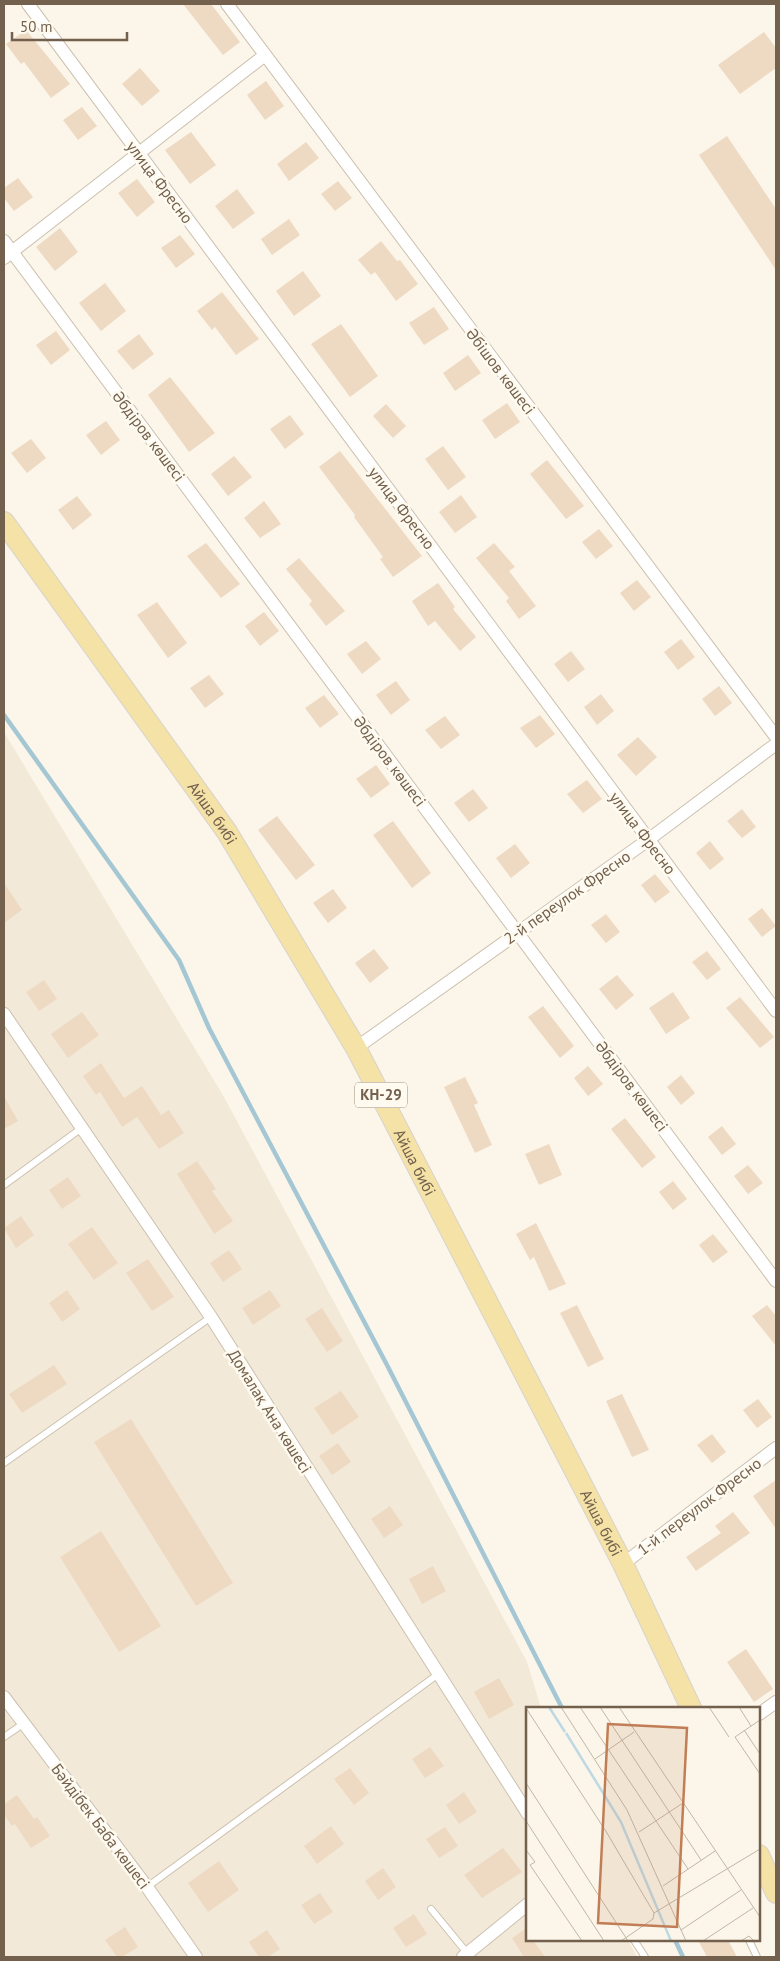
<svg xmlns="http://www.w3.org/2000/svg" width="780" height="1961" viewBox="0 0 780 1961" font-family="'PT Sans',sans-serif">
<style>
.residential{fill:#f2e9d8}
.lines{fill:none;stroke-linecap:round;stroke-linejoin:round}
.stream{stroke:#a5c7d4;stroke-width:4.5}
.building{fill:#eedac3}
.lane-casing{stroke:#ccc0af;stroke-width:8}
.street-casing{stroke:#ccc0af;stroke-width:14}
.primary-casing{stroke:#d8d3cd;stroke-width:22}
.lane{stroke:#fff;stroke-width:6}
.street{stroke:#fff;stroke-width:12}
.primary{stroke:#f4e2a7;stroke-width:20}
.labels{text-anchor:middle;stroke-width:5;stroke-linejoin:round;paint-order:stroke}
.shield{fill:#fefaef;stroke:#9d8f7e;stroke-width:1}
.shield-label{font-size:15px;font-weight:bold;fill:#73614e}
.street-label{font-size:16px;fill:#73614e;stroke:#fefaef}
.inset-river{fill:none;stroke:#bed9e3;stroke-width:2.5}
.inset-road{fill:none;stroke:#c1b6a6;stroke-width:1}
.view{fill:#c17e56;fill-opacity:0.15;stroke:#c17e56;stroke-width:2.5}
.inset-edge{fill:none;stroke:#73614e;stroke-width:2.5}
</style>
<rect width="100%" height="100%" fill="#fbf6e9"/>
<!-- residential -->
<path class="residential" d="M4 732 224 1097 527 1662 541 1708H528V1940H628L637 1957H4Z"/>
<g class="lines">
<!-- stream -->
<path class="stream" d="M4 715 179 960 209 1028 387 1365 562 1708
M675 1940 683 1957"/>
</g>
<!-- building -->
<path class="building" d="M183 4H211L240 42 223 55Z
M26 30 70 84 51 98 24 62 21 64 6 44Z
M764 32 776 48V68L740 94 718 65Z
M140 68 160 91 142 106 122 84Z
M266 81 284 106 265 120 247 95Z
M82 107 97 126 78 140 63 120Z
M191 132 216 165 190 184 165 150Z
M727 136 776 209V270L699 155Z
M306 142 319 158 289 181 277 164Z
M18 178 33 197 14 211 4 198V188Z
M137 179 155 202 137 217 118 193Z
M338 181 352 198 335 211 321 194Z
M237 189 255 213 233 229 215 206Z
M289 219 300 235 272 255 261 239Z
M60 228 78 252 55 271 36 247Z
M180 235 195 254 176 268 161 248Z
M381 241 397 261 400 260 418 284 396 301 375 272 371 275 358 260Z
M303 271 321 296 294 316 276 291Z
M105 283 126 311 101 331 79 303Z
M222 292 259 339 236 355 215 327 212 330 197 311Z
M434 307 449 329 424 345 409 323Z
M341 324 378 376 350 397 311 344Z
M56 331 70 350 51 365 36 345Z
M139 334 154 354 133 370 117 351Z
M468 355 481 373 455 391 443 373Z
M170 377 215 433 189 452 148 395Z
M507 403 520 422 495 439 482 420Z
M386 404 406 426 393 438 373 416Z
M290 415 304 434 285 449 270 429Z
M106 421 120 440 101 455 86 435Z
M31 439 46 458 27 473 11 453Z
M443 446 466 477 448 490 425 459Z
M340 451 422 556 393 577 380 559 383 557 354 517 355 515 319 467Z
M234 456 252 477 228 496 211 474Z
M547 460 584 506 566 519 530 474Z
M461 495 477 517 455 533 439 512Z
M77 496 92 515 73 530 58 510Z
M264 501 281 524 260 538 244 518Z
M599 529 613 546 596 559 582 542Z
M206 543 240 584 221 598 187 556Z
M494 543 515 567 509 571 536 606 519 619 506 601 509 598 476 558Z
M299 558 345 611 326 626 309 604 312 601 286 569Z
M637 580 651 597 634 611 620 593Z
M438 583 455 607 453 609 476 637 460 651 435 621 428 626 412 601Z
M157 602 187 643 168 658 137 615Z
M264 612 279 631 260 646 245 626Z
M681 639 695 657 678 670 664 652Z
M366 641 381 659 362 674 347 654Z
M571 651 585 669 568 682 554 664Z
M209 675 224 694 205 708 190 688Z
M396 681 410 700 391 715 376 695Z
M719 686 732 703 715 716 702 699Z
M601 694 614 711 597 725 584 707Z
M324 695 339 714 320 728 305 708Z
M540 715 555 734 536 748 520 728Z
M445 716 460 735 441 749 425 730Z
M638 737 657 757 636 776 617 755Z
M376 765 390 784 371 798 356 779Z
M587 780 602 799 583 813 567 794Z
M473 789 488 808 469 822 454 803Z
M742 809 756 827 742 838 727 821Z
M277 816 315 865 296 880 258 830Z
M393 821 431 873 412 888 373 835Z
M710 841 724 859 710 870 696 853Z
M515 844 530 863 511 878 496 858Z
M655 874 670 892 655 903 641 885Z
M4 883 22 910 4 923Z
M333 889 347 908 328 923 313 903Z
M762 908 776 926 762 937 748 919Z
M606 914 620 932 606 943 591 925Z
M374 949 389 968 370 983 355 963Z
M707 951 721 969 707 980 692 962Z
M617 975 634 995 616 1010 599 989Z
M44 980 57 999 39 1011 26 992Z
M673 992 690 1018 666 1034 649 1008Z
M740 997 774 1037 760 1048 726 1008Z
M543 1006 574 1046 560 1058 528 1017Z
M82 1012 99 1035 68 1058 51 1034Z
M101 1063 124 1098 142 1086 161 1115 169 1110 184 1133 159 1149 137 1117 122 1127 100 1092 96 1095 83 1076Z
M588 1066 603 1084 588 1096 574 1078Z
M681 1075 695 1093 681 1105 667 1087Z
M465 1077 478 1103 474 1105 492 1145 475 1153 444 1087Z
M4 1096 18 1121 4 1129Z
M625 1118 656 1157 642 1168 611 1129Z
M722 1126 736 1144 722 1155 708 1137Z
M549 1144 562 1175 539 1185 525 1154Z
M197 1161 216 1189 212 1191 233 1221 214 1234 177 1174Z
M748 1165 763 1183 748 1194 734 1176Z
M68 1177 81 1196 62 1209 49 1190Z
M673 1181 687 1199 673 1210 659 1192Z
M21 1216 34 1235 16 1248 4 1228Z
M536 1223 566 1284 549 1291 534 1257 530 1260 516 1234Z
M92 1227 118 1263 94 1280 68 1244Z
M713 1234 728 1252 713 1263 699 1245Z
M229 1250 242 1269 223 1282 210 1263Z
M148 1259 174 1297 152 1311 126 1273Z
M67 1290 80 1309 62 1322 49 1303Z
M270 1290 281 1306 253 1325 242 1308Z
M577 1305 604 1359 588 1367 560 1313Z
M767 1305 776 1316V1346L752 1316Z
M322 1308 343 1341 327 1352 305 1319Z
M54 1365 67 1384 22 1413 9 1394Z
M341 1391 359 1417 332 1435 314 1408Z
M622 1394 649 1450 632 1457 606 1401Z
M758 1399 772 1417 757 1428 743 1410Z
M131 1419 233 1583 196 1606 94 1442Z
M712 1434 726 1452 712 1463 697 1445Z
M338 1443 351 1462 332 1475 319 1456Z
M776 1480V1529L753 1496Z
M390 1506 403 1525 384 1538 371 1519Z
M733 1512 750 1533 696 1571 686 1557 721 1533 715 1526Z
M101 1531 161 1626 119 1652 60 1557Z
M433 1566 446 1591 422 1604 409 1579Z
M746 1649 773 1689 754 1702 727 1662Z
M499 1678 514 1705 489 1719 474 1692Z
M430 1747 444 1766 425 1778 412 1759Z
M350 1768 369 1793 354 1805 334 1779Z
M464 1792 477 1812 459 1824 446 1805Z
M17 1795 34 1819 37 1817 50 1836 31 1848 15 1824 12 1826 4 1815V1804Z
M331 1826 344 1844 317 1864 304 1846Z
M445 1827 458 1846 439 1858 426 1839Z
M503 1848 522 1872 482 1898 464 1875Z
M219 1861 239 1890 208 1912 188 1883Z
M383 1868 396 1887 378 1900 365 1881Z
M320 1893 333 1912 314 1924 301 1905Z
M414 1914 427 1934 406 1947 393 1928Z
M125 1927 138 1947 122 1957H117L105 1940Z
M528 1927V1940H533L545 1957H524L512 1938Z
M267 1930 280 1949 268 1957H259L249 1942Z
M698 1940H728L737 1957H707Z"/>
<g class="lines">
<defs>
<path id="lane" d="M4 1185 83 1127
M4 1463 211 1317
M4 1737 23 1724
M147 1887 437 1675
M431 1909 468 1954
M634 1940 645 1957
M749 1940 757 1957"/>
<path id="street" d="M28 4 776 1011
M227 4 776 737
M4 241 776 1281
M4 258 265 55
M4 1014 211 1317 528 1814
M356 1048 648 840 776 744
M623 1564 776 1448
M4 1697 147 1887 196 1957
M759 1714 776 1702
M463 1957 528 1904"/>
<g id="primary">
<path id="s1" d="M4 522 227 832 356 1048 623 1564 691 1708"/>
<path d="M759 1855 776 1893"/>
</g>
</defs>
<!-- lane casing -->
<use href="#lane" class="lane-casing"/>
<!-- street casing -->
<use href="#street" class="street-casing"/>
<!-- primary casing -->
<use href="#primary" class="primary-casing"/>
<!-- lane -->
<use href="#lane" class="lane"/>
<!-- street -->
<use href="#street" class="street"/>
<!-- primary -->
<use href="#primary" class="primary"/>
</g>
<g class="labels">
<!-- shield labels -->
<rect class="shield" x="355" y="1082.5" width="52" height="25" rx="4"/>
<g class="shield-label">
<text x="381" y="1100">КН-29</text>
</g>
<!-- street labels -->
<g class="street-label">
<text transform="translate(160 182) rotate(53)" y="6">улица Фресно</text>
<text transform="translate(501 371) rotate(53)" y="6">Әбішов көшесі</text>
<text transform="translate(149 436) rotate(53)" y="6">Әбдіров көшесі</text>
<text transform="translate(402 508) rotate(53)" y="6">улица Фресно</text>
<text transform="translate(390 761) rotate(53)" y="6">Әбдіров көшесі</text>
<text dy="6" stroke="none"><textPath href="#s1" startOffset="358">Айша бибі</textPath></text>
<text transform="translate(643 833) rotate(53)" y="6">улица Фресно</text>
<text transform="translate(567 897) rotate(-35)" y="6">2-й переулок Фресно</text>
<text transform="translate(632 1086) rotate(53)" y="6">Әбдіров көшесі</text>
<text dy="6" stroke="none"><textPath href="#s1" startOffset="762">Айша бибі</textPath></text>
<text transform="translate(270 1411) rotate(58)" y="6">Домалақ Ана көшесі</text>
<text transform="translate(699 1506) rotate(-37)" y="6">1-й переулок Фресно</text>
<text dy="6" stroke="none"><textPath href="#s1" startOffset="1168">Айша бибі</textPath></text>
<text transform="translate(101 1826) rotate(53)" y="6">Бәйдібек Баба көшесі</text>
</g>
</g>
<!-- overview -->
<g transform="translate(526 1707)">
<rect width="234" height="234" fill="#fbf6e9"/>
<path class="inset-river" d="M23 0 39 25M40 26 95 115 145 234"/>
<path class="inset-road" d="M35 0 101 103 160 234M54 0 162 162M74 0 175 153M93 0 234 210M183 0 203 30M213 0 225 19M0 1 81 126 128 206M234 13 209 30 234 67M218 23 234 47M69 52 108 25M0 76 102 234M0 114 78 234M113 125 157 96M0 143 9 155 4 158 56 234M137 179 189 144M128 206 234 142M155 223 215 183M95 234 127 212 128 206M177 234 227 201M215 234 223 229 227 233"/>
<path class="view" d="M82 17 161 21 151 220 72 216Z"/>
<rect width="234" height="234" class="inset-edge"/>
</g>
<!-- border -->
<rect width="780" height="1961" fill="none" stroke="#73614e" stroke-width="10"/>
<!-- scale -->
<path d="M12 32v8h115v-8" fill="none" stroke="#73614e" stroke-width="2.5"/>
<text x="20" y="32" font-size="15" fill="#73614e" stroke="#fefaef" stroke-width="4" paint-order="stroke">50 m</text>
</svg>
